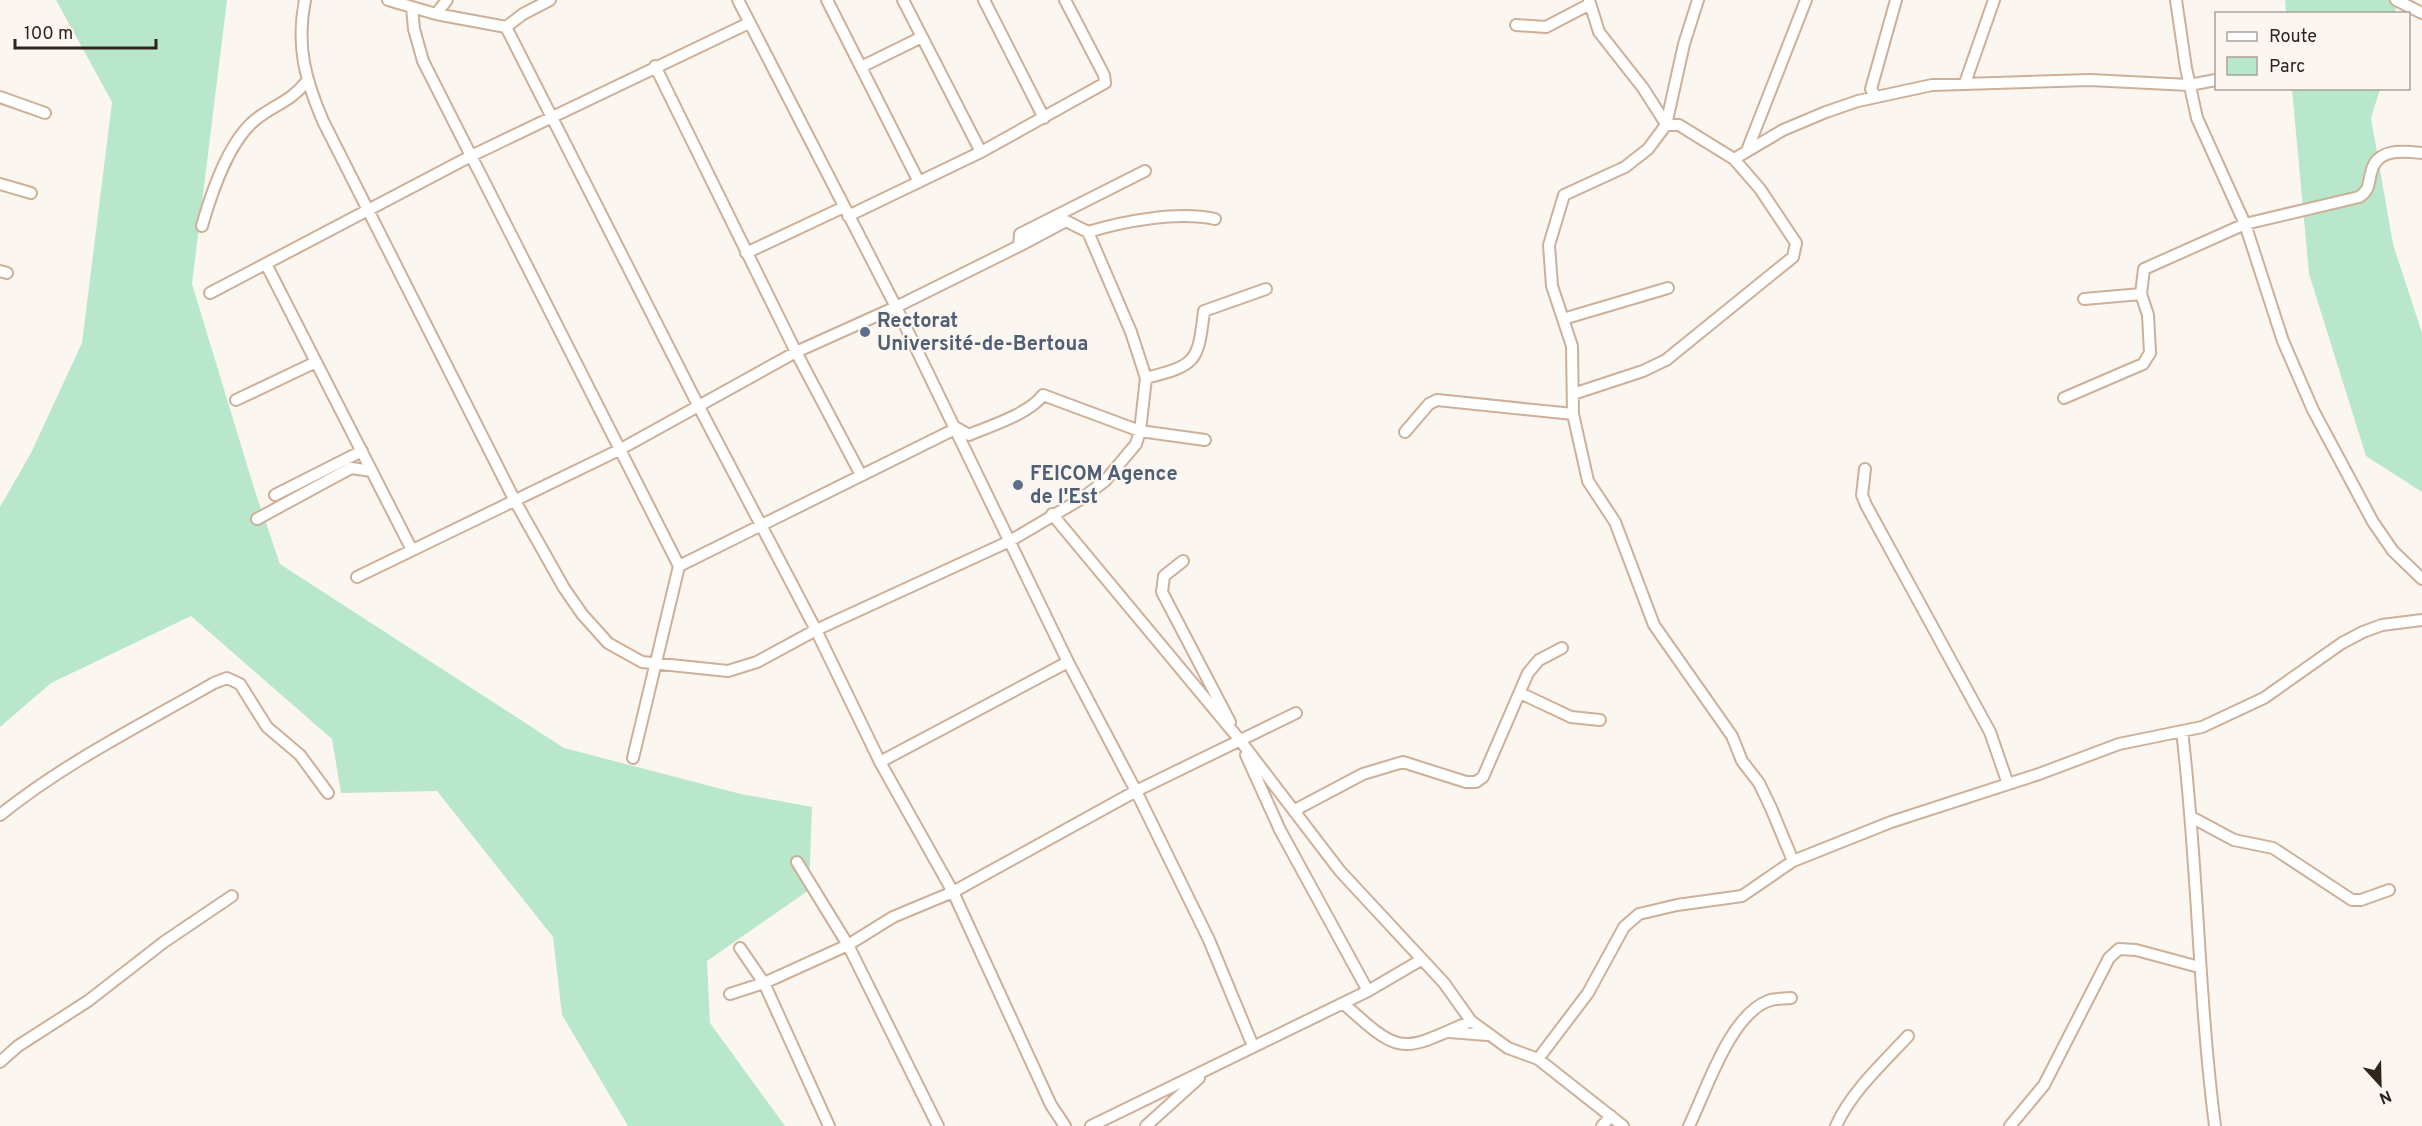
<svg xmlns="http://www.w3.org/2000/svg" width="2422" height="1126" viewBox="0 0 2422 1126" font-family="Overpass,sans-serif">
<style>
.green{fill:#b9e7cb}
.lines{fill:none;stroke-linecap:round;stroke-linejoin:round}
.minor-casing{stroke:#cdb098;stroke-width:14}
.minor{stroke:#fff;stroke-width:10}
.service-dot{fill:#5c6f8a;stroke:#fcf6f1;stroke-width:2}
.labels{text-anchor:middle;stroke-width:4.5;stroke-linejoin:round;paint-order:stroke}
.service-label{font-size:20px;font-weight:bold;fill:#4e5e75;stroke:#fcf6f1;text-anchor:start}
</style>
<rect width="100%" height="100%" fill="#fcf6f1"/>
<!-- green -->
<path class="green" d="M56 0H227L192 284 254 488 280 564 564 748 741 794 812 807 809 890 707 961 710 1023 785 1126H628L562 1015 553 937 437 791 341 793 332 739 191 616 51 683 0 727V507L31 453 82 343 112 102Z
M2285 0H2397L2395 14 2286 13Z
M2292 89H2380L2371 118 2393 244 2422 333V492L2366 456 2309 274Z"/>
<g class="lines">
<defs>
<path id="minor" d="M305 0C296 46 305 79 323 121L515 501 564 588 582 614 608 643 642 662 728 671 757 662 816 630 1010 541 1081 499 1105 481 1136 444 1140 431 1146 378 1131 332 1088 232 1066 221 1019 246
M388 0 436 14 506 27 523 14 550 0
M738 0 896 307 1068 662 1136 791 1209 940 1253 1046
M827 0 919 182
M903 0 981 152
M984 0 1044 118
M1589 0 1599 32 1643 88 1666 124
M1698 0 1684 44 1666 125 1648 149 1625 167 1564 195 1549 245 1552 286 1572 346 1573 414 1588 481 1615 522 1654 625 1732 736 1742 761 1759 783 1771 808 1793 861
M2176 0 2186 68 2197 118 2245 224 2283 341 2313 410 2373 522 2393 551 2422 579
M2396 0 2422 13
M412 7 414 29 423 61 679 566 633 758
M436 14 447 0
M1516 25 1546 27 1590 4
M506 27 698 405 816 630 880 762 953 892 1051 1105 1065 1126
M655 66 796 352 861 475
M861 67 922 37
M1965 83 1994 0
M0 97 45 113
M1876 97 1871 89 1896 0
M1748 148 1806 0
M1734 159 1783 130 1826 112 1858 101 1932 85 2090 80 2189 85 2216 80
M0 184 31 193
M848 216 981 152 1105 83 1104 75 1065 0
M202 226C211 194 230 137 259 117 278 103 291 101 306 82
M1088 232C1124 221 1178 211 1215 219
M746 253 844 207
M266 264 412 550
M0 271 7 273
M210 293 471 156 749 23
M2084 299 2141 294
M1563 319 1668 288
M1146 378C1197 365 1198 362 1204 311L1266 289
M1573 394 1643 371 1666 360 1793 257 1796 243 1760 189 1734 159 1679 125H1666
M2064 398 2143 364 2150 353 2148 315 2141 294 2144 269 2245 224 2359 197C2370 190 2368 184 2371 173 2376 148 2402 151 2422 153
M236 400 316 362
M1405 432 1429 404 1437 400 1573 414
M1865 469 1862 495 1866 505 1990 732 2008 784
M275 495 362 451
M1052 514 1239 739 1340 871 1444 983 1471 1021 1508 1048 1538 1059 1588 993 1624 927 1639 914 1677 905 1742 896 1793 861 1891 822 2039 774 2119 744 2202 727 2264 698 2342 643 2363 632 2382 625 2422 620
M257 519 351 468 372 471
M1183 561 1164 576 1162 592 1230 722
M679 566 957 428 969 435C990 426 1029 414 1043 395L1140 431 1205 440
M357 577 619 450 796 352 896 307 1019 246 1020 234 1145 171
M1520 693 1571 717 1600 720
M2182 731C2198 862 2198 995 2215 1126
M1246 755 1280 830 1368 991
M880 762 1068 662
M1295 810 1363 774 1403 762 1466 782H1476L1483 777 1528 673 1539 660 1562 648
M0 815C66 762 141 725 214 683L227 678 240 684 267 727 300 755 328 793
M2193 818 2234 840 2273 848 2352 900H2361L2389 890
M797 862 848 945 938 1126
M740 948 764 983 829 1126
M730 994 764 983 848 945 893 917 953 892 1136 791 1296 713
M1343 1003C1402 1057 1401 1052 1471 1021
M1449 1032 1487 1035
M1538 1059 1623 1126
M0 1062 18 1046 88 1001 164 942 232 896
M1091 1126 1368 991 1421 960
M1146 1126 1199 1078
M1602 1126 1611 1116
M1689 1126C1706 1091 1730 1015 1768 1001 1774 998 1784 999 1791 998
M1836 1126C1851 1092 1883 1063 1908 1036
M2010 1126 2044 1085 2109 958 2119 949 2136 950 2199 967"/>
</defs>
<!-- minor casing -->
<use href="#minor" class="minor-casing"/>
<!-- minor -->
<use href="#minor" class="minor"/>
</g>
<!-- markers -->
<g class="service-dot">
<circle cx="865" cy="332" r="6"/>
<circle cx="1018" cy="485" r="6"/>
</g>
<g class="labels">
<!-- service labels -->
<g class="service-label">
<text x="877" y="327">Rectorat<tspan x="877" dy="23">Université-de-Bertoua</tspan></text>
<text x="1030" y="480">FEICOM Agence<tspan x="1030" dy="23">de l'Est</tspan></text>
</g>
</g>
<!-- legend -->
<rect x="2215" y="12" width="195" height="78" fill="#fcf6f1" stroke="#aaa29b" stroke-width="1.5"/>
<rect x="2227" y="32" width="30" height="9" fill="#ffffff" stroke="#aaa29b" stroke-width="1.5"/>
<text x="2269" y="42" font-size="18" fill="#30251b">Route</text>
<rect x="2227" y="57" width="30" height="18" fill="#b9e7cb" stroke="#aaa29b" stroke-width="1.5"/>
<text x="2269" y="72" font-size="18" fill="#30251b">Parc</text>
<!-- north arrow -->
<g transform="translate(2380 1084) rotate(158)" stroke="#fcf6f1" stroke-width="4.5" paint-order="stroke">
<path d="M0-4.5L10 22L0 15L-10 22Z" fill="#30251b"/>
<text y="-9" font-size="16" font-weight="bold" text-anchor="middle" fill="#30251b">N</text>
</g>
<!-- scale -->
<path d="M15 39v9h141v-9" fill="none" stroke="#30251b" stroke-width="3"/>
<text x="24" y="39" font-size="18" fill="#30251b" stroke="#fcf6f1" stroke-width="4.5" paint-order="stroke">100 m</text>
</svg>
